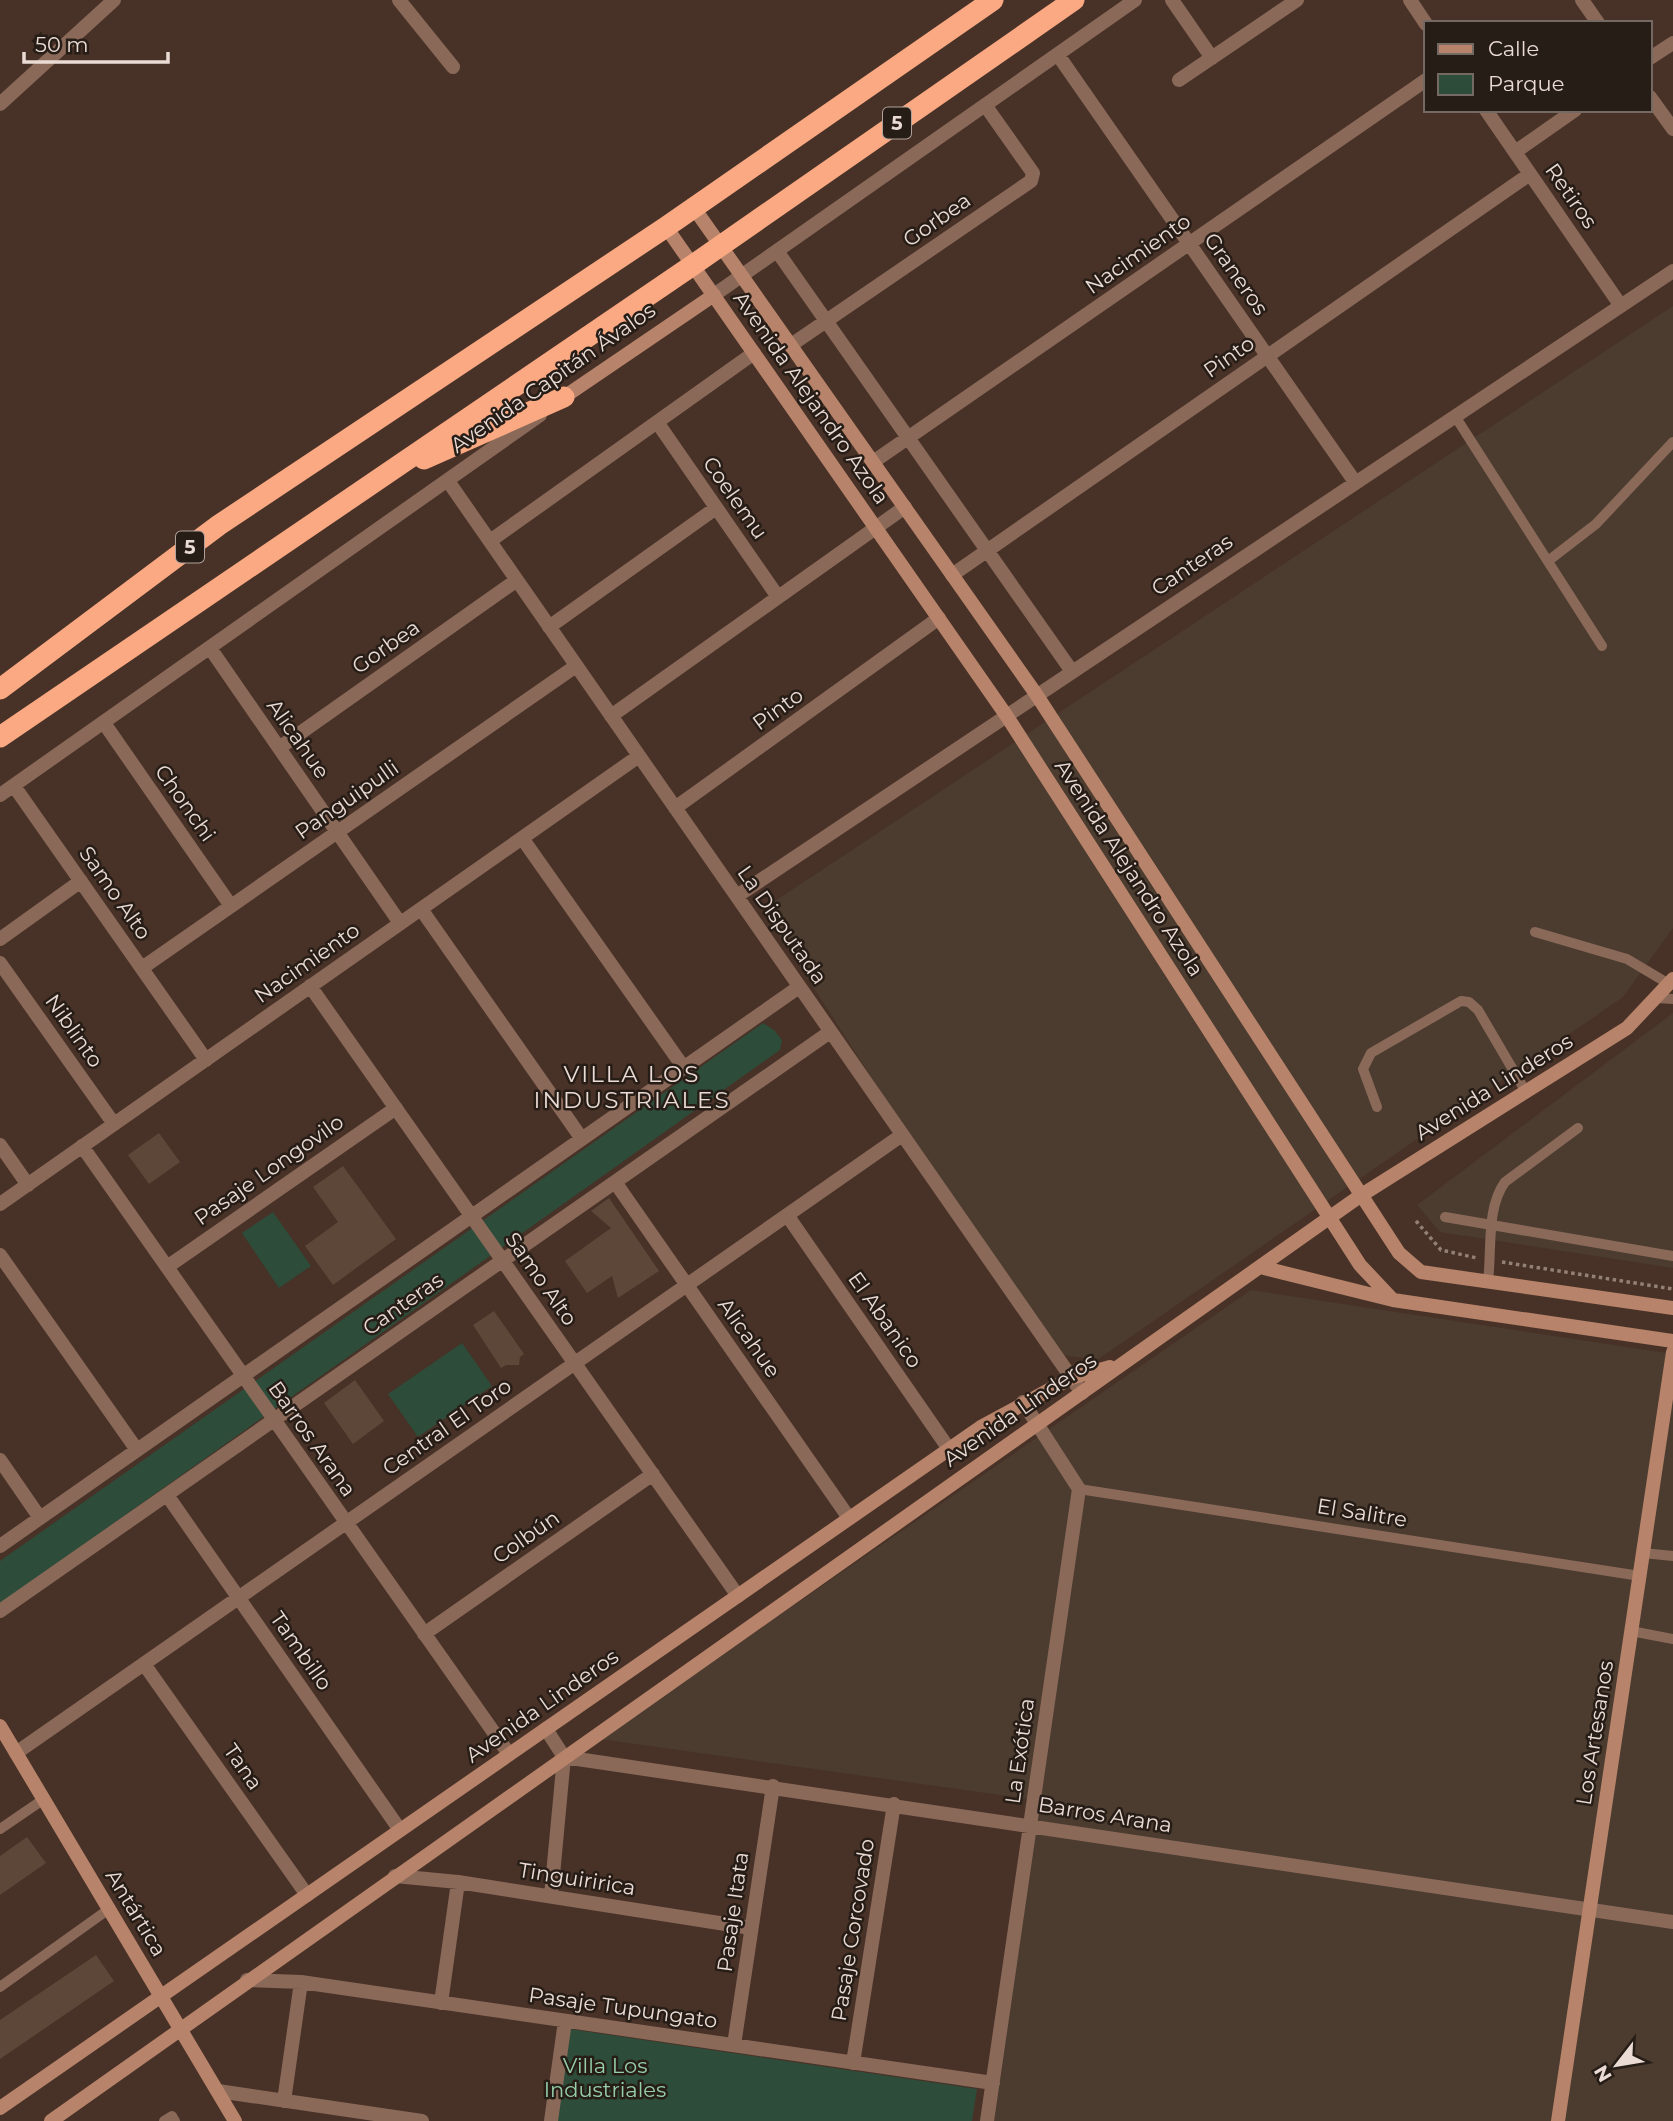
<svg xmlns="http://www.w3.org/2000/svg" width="1673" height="2121" viewBox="0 0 1673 2121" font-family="Montserrat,sans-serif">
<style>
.industrial{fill:#4b3c2f}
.green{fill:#2d4c39}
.building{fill:#5d4739}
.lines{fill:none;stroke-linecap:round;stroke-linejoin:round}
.path{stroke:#938077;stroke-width:3.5;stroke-dasharray:3.5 3.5;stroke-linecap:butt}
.lane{stroke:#8a6959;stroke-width:10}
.street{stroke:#8a6959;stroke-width:14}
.secondary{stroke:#b7836a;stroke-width:14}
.highway{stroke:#faa982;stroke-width:21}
.labels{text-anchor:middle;stroke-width:5;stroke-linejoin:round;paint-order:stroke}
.shield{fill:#271d17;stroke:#b0a29b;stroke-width:2}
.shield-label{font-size:19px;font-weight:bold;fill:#eadbd4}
.street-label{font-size:21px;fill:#eadbd4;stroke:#271d17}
.park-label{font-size:21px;fill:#95cea9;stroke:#271d17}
.neighbourhood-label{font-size:23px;letter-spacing:2px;fill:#eadbd4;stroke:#271d17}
</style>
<rect width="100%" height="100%" fill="#483227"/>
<!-- industrial -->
<path class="industrial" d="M1673 306V928L1623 997 1097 1360 1049 1353 763 909Z
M1673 1013V1268L1440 1232 1417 1205Z
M1251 1290 1673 1354V2121H992L1036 1800 600 1739Z"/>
<!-- green -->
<path class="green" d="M763 1023 774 1030 782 1040 780 1050 0 1604V1561Z
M273 1212 311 1266 279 1288 242 1233Z
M462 1343 492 1386 418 1437 388 1394Z
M569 2029 977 2089 972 2121H555Z"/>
<!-- building -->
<path class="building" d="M159 1133 180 1162 149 1184 128 1155Z
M343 1166 396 1239 333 1285 305 1246 338 1222 313 1187Z
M609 1198 659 1271 618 1298 612 1276 587 1293 565 1261 611 1228 591 1211Z
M494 1311 524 1354 520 1357 519 1365H506L501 1368 473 1325Z
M355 1380 384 1421 353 1444 324 1403Z
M27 1837 46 1863 0 1895V1856Z
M96 1955 114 1981 0 2059V2020Z"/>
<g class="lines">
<!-- path -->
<path class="path" d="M1416 1221 1441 1250 1477 1258
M1502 1262 1673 1289"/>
<!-- lane -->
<path class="lane" d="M1455 416 1602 646
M1548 561 1596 524 1673 442
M1535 932 1627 959 1669 984
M1657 998 1673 999
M1377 1107 1363 1069 1371 1053 1461 1001 1469 1002 1478 1010 1526 1092
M1445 1217 1673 1256
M1488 1281C1492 1250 1486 1208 1505 1182L1578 1128
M1079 1489 1640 1576
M1643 1553 1673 1556
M1631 1631 1673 1639
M0 1829 44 1799
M0 1987 109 1909
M164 2121 172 2116 175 2121"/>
<!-- street -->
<path class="street" d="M399 0 453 67
M1172 0 1212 58
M1410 0 1426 24
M1582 0 1598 23
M1058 55 1355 482
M1650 58 1673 43
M1179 80 1297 0
M1650 97 1673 129
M0 104 114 0
M1486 110 1621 306
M1515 152 1575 110
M777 251 1071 670
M714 295 1135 0
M791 345 1031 181 1033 173 985 105
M657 422 778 597
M873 462 1426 80
M448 481 1082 1393
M490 541 754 353
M952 575 1530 174
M549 627 716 508
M210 648 400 923
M611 716 905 507
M104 723 231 906
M279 748 517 580
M14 786 206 1060
M0 795 540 415
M675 808 939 618
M522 838 684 1068
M737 896 1673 271
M421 909 582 1139
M0 939 81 881
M0 963 114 1124
M142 968 576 666
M310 986 738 1596
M0 1145 28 1185
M82 1146 509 1754
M615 1182 849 1518
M0 1204 639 756
M787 1215 949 1449
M0 1255 137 1450
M167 1267 396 1108
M0 1460 40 1518
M167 1495 400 1830
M0 1546 799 987
M0 1611 830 1032
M424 1634 653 1474
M144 1664 307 1895
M546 1729 564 1757 1673 1922
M16 1753 902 1135
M395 1876 458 1882 751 1928
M551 1896 564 1757
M247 1980 301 1982 993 2083
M441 2003 458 1882
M734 2045 773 1786
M853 2063 894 1804
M218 2091 422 2121
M284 2101 301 1982
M551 2121 565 2021
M987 2121 1079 1489 1023 1402"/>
<!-- secondary -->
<path class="secondary" d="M694 208 1036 694 1399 1253 1421 1272 1673 1308
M666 227 1006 715 1360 1265 1393 1300
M564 397 714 295
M1260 1267 1393 1300 1673 1341
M0 1726 235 2121
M0 2108 981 1427 1071 1378 1110 1367
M51 2121 1360 1196 1627 1028 1673 979
M1558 2121 1673 1352"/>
<!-- highway -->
<path class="highway" d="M424 459 564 397
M0 689 219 525 666 227 993 0
M0 737 693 265 1074 0"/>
</g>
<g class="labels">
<!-- shield labels -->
<g class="shield">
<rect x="883" y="107.5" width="28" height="31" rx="5"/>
<rect x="176" y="531.5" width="28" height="31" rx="5"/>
</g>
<g class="shield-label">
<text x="897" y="130">5</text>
<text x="190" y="554">5</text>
</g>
<!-- street labels -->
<g class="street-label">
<text transform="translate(1571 196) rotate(55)" y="7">Retiros</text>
<text transform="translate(937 220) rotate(-35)" y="7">Gorbea</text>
<text transform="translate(1138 254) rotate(-35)" y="7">Nacimiento</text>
<text transform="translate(1236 274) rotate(55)" y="7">Graneros</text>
<text transform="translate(1229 357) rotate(-35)" y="7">Pinto</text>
<text transform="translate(553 378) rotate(-35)" y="7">Avenida Capitán Ávalos</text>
<text transform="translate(811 398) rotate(55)" y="7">Avenida Alejandro Azola</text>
<text transform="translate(735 498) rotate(55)" y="7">Coelemu</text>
<text transform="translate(1192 565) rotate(-34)" y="7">Canteras</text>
<text transform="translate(386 647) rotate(-35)" y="7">Gorbea</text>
<text transform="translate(778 709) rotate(-36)" y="7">Pinto</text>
<text transform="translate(298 739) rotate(55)" y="7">Alicahue</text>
<text transform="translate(347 800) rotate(-35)" y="7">Panguipulli</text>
<text transform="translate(185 803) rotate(55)" y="7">Chonchi</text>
<text transform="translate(1129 868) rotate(57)" y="7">Avenida Alejandro Azola</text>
<text transform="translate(115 893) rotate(55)" y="7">Samo Alto</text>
<text transform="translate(782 925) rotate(55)" y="7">La Disputada</text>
<text transform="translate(307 963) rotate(-35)" y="7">Nacimiento</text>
<text transform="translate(74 1031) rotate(55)" y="7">Niblinto</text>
<text transform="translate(1494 1087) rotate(-32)" y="7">Avenida Linderos</text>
<text transform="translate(269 1170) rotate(-35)" y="7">Pasaje Longovilo</text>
<text transform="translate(541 1279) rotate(55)" y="7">Samo Alto</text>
<text transform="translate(403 1304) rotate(-35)" y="7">Canteras</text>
<text transform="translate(885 1320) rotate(55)" y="7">El Abanico</text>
<text transform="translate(749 1338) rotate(55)" y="7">Alicahue</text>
<text transform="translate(1020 1410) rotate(-35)" y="7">Avenida Linderos</text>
<text transform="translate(447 1427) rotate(-35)" y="7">Central El Toro</text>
<text transform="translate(312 1439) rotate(55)" y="7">Barros Arana</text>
<text transform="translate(1362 1513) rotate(9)" y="7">El Salitre</text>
<text transform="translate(526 1537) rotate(-35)" y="7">Colbún</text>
<text transform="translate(301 1651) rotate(55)" y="7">Tambillo</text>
<text transform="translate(542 1706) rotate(-35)" y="7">Avenida Linderos</text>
<text transform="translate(1595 1733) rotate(-81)" y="7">Los Artesanos</text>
<text transform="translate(1020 1751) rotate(-82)" y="7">La Exótica</text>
<text transform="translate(243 1767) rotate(55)" y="7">Tana</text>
<text transform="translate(1105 1815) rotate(9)" y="7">Barros Arana</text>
<text transform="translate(577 1879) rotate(9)" y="7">Tinguiririca</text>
<text transform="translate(733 1912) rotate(-82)" y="7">Pasaje Itata</text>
<text transform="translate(136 1913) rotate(59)" y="7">Antártica</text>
<text transform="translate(853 1930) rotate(-81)" y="7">Pasaje Corcovado</text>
<text transform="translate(623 2008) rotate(8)" y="7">Pasaje Tupungato</text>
</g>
<!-- park labels -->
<g class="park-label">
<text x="605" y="2073">Villa Los<tspan x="605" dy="24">Industriales</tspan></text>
</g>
<!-- neighbourhood labels -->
<g class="neighbourhood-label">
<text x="632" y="1082">VILLA LOS<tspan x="632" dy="26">INDUSTRIALES</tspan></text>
</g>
</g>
<!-- legend -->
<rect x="1424" y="21" width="228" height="91" fill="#271d17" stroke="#756963" stroke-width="2"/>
<rect x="1438" y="44" width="35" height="10" fill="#b7836a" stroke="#756963" stroke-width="2"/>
<text x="1488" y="56" font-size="21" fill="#eadbd4">Calle</text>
<rect x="1438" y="74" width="35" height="21" fill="#2d4c39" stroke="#756963" stroke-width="2"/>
<text x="1488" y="91" font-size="21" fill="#eadbd4">Parque</text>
<!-- north arrow -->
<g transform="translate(1617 2065) rotate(239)" stroke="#271d17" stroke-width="5" paint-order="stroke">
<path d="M0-5L12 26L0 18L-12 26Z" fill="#eadbd4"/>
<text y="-10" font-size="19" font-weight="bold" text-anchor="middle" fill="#eadbd4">N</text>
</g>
<!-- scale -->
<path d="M24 52v10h144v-10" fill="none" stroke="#eadbd4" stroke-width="3.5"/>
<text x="35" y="52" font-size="21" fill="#eadbd4" stroke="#271d17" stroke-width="5" paint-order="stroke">50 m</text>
</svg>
